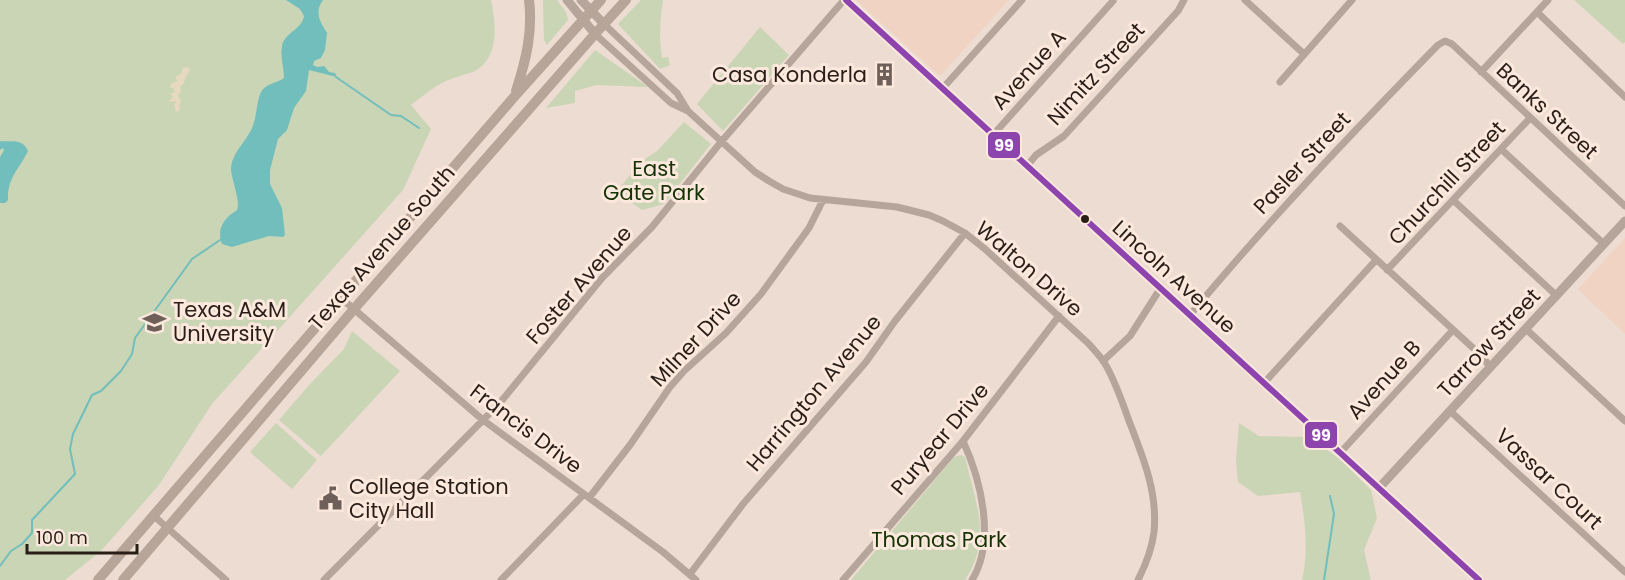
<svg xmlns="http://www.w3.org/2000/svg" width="1625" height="580" viewBox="0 0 1625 580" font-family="Poppins,sans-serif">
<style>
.built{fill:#f0d3c2}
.green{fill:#cad5b5}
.sand{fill:#e6d9bf}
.water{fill:#71bebc}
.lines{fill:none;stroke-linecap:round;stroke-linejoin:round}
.stream{stroke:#71bebc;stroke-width:2}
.minor{stroke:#b6a59a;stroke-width:7}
.tertiary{stroke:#b6a59a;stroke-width:9}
.primary{stroke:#b7a599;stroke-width:10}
.bus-1-casing{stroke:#fce8dd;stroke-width:10}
.bus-1{stroke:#8e44ad;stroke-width:6}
.bus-dot{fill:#291e17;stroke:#fce8dd;stroke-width:2}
.labels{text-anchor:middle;stroke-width:6;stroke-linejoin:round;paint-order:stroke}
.street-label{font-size:21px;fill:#291e17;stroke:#fce8dd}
.poi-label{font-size:21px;fill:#291e17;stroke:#fce8dd;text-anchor:start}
.park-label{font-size:21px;fill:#153204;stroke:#fce8dd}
.line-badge{stroke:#fce8dd;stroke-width:2}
.badge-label{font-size:16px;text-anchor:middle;font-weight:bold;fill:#fff}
</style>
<rect width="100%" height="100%" fill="#eddcd1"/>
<!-- built -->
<path class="built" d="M856 0H1009L940 76Z
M1625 238V334L1578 289Z"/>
<!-- green -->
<path class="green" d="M0 0H491C496 24 500 59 473 72 464 75 455 77 446 81 434 86 422 97 411 105L431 129 403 190 212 404 159 485 101 551 65 580H0Z
M543 0H557L566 12 568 20 547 45 544 40Z
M641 0H663C660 19 659 39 662 58L668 57 670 65 660 69 618 24Z
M1574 0H1625V42L1623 44Z
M760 27 789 55 723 131 697 104Z
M595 50 648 87 597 85 575 91V103L546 108Z
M684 122 711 144 664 204 642 210 622 196 621 186 642 161 657 151Z
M352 331 400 371 321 456 279 420 309 385 344 349Z
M276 423 317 460 292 489 250 452Z
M1239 423 1259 436 1309 437 1341 460 1371 490 1377 518 1364 550 1371 580H1302C1309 551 1305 521 1300 492L1258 496 1238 482 1236 461Z
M961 455 965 457C975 501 993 539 965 580H851L954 457Z"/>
<!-- sand -->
<path class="sand" d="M183 68 187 67 190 70 185 78 184 83 180 87 181 92 178 95 181 102 179 105 180 110 176 112 174 105 177 101 171 102 169 101 173 97 170 94 175 92 173 88H170L171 84 178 81 175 77 181 74Z"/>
<!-- water -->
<path class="water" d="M286 0H323C314 12 320 22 327 33L325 50 321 58 314 61 313 65 317 67 324 66 329 72 335 73 337 77 309 70 306 91 294 108 287 130 278 139 270 170V184L282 208 285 235 283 237 269 236 232 247 222 244C218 233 220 224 230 215 231 214 236 211 237 210 241 202 231 178 231 169 232 152 246 142 252 128 257 117 256 103 261 92 265 84 277 83 284 78 284 68 280 57 282 47 283 33 302 30 304 16L300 9Z
M0 141C11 142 23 138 28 151 20 168 7 178 8 200L5 203H0V157L4 150 3 148 0 150Z"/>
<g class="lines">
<!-- stream -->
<path class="stream" d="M336 77 391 115 401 116 419 128
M0 566 11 551 22 544 32 533V520L75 474 70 449 73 434 92 395 101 391 121 371 132 354 135 338 192 259 223 238
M1324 580 1334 514 1330 496"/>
<!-- minor -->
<path class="minor" d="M1245 0 1304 54
M1537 12 1625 97
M604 24 677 93 688 111
M595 34 671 103 688 111 755 172 769 181 783 189 810 198 897 207 929 215 943 221 965 233 985 249 1089 344C1094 350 1100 356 1104 362 1115 380 1122 401 1129 421 1143 457 1158 493 1154 532 1152 549 1145 566 1138 580
M1481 72 1548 0
M1280 82 1352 0
M942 89 1022 0
M993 135 1113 1
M1501 149 1604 244
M1027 166 1036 155 1064 136 1178 11 1184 0
M1453 200 1557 296
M1340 226 1484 358 1490 368
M1387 270 1530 118
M341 298 483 420 663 552 696 580
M1190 315C1268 221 1352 133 1438 45L1445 41 1452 44 1625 206
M1526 329 1625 421
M1103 361 1130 336 1160 289
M1264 383 1376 260
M1450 411 1625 572
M963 441C981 480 996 541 972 580
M1340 453 1453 330
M589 498 630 445 670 387 684 371 726 333 761 294 809 228 823 200
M154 516 226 580
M690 574 743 504 866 362 895 321 965 233
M324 580 499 404 602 278 652 227 721 142 844 0
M501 580 584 494
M843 580 963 441 1059 316"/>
<!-- tertiary -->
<path class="tertiary" d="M567 0 595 34
M581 0 604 24
M846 0 1479 580
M1379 488 1625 221"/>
<!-- primary -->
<path class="primary" d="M516 91C526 60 533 32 529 0
M98 580 514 97 601 0
M123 580 354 309 595 34 626 0"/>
<defs>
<path id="bus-1" d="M846 0 1479 580"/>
</defs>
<!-- bus-1 casing -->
<use href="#bus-1" class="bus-1-casing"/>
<!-- bus-1 -->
<use href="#bus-1" class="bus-1"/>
</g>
<!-- icons -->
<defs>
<symbol id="building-bare" viewBox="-9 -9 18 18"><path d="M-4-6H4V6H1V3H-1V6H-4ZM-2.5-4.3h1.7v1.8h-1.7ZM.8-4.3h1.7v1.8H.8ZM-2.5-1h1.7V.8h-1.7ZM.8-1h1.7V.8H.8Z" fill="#6e6058" stroke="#fce8dd" stroke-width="2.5" paint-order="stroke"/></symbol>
<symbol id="university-bare" viewBox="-9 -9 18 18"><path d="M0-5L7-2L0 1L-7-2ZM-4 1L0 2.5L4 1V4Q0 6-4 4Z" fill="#6e6058" stroke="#fce8dd" stroke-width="2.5" paint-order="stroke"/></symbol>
<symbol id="civic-bare" viewBox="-9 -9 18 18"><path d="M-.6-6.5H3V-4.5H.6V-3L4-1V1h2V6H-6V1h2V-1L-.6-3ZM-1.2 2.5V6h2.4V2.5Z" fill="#6e6058" stroke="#fce8dd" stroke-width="2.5" paint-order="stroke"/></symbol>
</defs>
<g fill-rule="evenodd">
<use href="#building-bare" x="868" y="58" width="33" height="33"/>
<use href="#university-bare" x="138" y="306" width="33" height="33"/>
<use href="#civic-bare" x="314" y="482" width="33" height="33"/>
</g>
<!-- markers -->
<circle class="bus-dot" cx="1085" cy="219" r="5"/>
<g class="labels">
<!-- street labels -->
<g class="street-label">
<text transform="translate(1029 70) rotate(-48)" y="7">Avenue A</text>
<text transform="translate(1096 74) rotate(-47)" y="7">Nimitz Street</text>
<text transform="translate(1547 111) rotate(43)" y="7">Banks Street</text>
<text transform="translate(1302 163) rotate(-47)" y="7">Pasler Street</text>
<text transform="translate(1447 183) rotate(-47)" y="7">Churchill Street</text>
<text transform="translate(382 248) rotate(-49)" y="7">Texas Avenue South</text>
<text transform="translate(1029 269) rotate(41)" y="7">Walton Drive</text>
<text transform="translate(1174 277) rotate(42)" y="7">Lincoln Avenue</text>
<text transform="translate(579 285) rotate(-49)" y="7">Foster Avenue</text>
<text transform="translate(696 339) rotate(-47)" y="7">Milner Drive</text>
<text transform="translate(1489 343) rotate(-47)" y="7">Tarrow Street</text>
<text transform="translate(1384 380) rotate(-48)" y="7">Avenue B</text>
<text transform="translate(814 393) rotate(-50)" y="7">Harrington Avenue</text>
<text transform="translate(526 429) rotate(37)" y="7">Francis Drive</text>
<text transform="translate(940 439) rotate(-50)" y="7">Puryear Drive</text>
<text transform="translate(1549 479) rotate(43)" y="7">Vassar Court</text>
</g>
<!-- poi labels -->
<g class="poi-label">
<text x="867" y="82" text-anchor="end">Casa Konderla</text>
<text x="173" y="317">Texas A&amp;M<tspan x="173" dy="24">University</tspan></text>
<text x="349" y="494">College Station<tspan x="349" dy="24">City Hall</tspan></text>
</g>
<!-- park labels -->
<g class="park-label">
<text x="654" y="176">East<tspan x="654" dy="24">Gate Park</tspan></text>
<text x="939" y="547">Thomas Park</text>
</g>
</g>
<g class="line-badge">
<rect x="987" y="131" width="34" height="28" rx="6" fill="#8e44ad"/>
<rect x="1304" y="421" width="34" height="28" rx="6" fill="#8e44ad"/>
</g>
<g class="badge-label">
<text x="1004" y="151">99</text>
<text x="1321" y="441">99</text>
</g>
<!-- scale -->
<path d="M27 544v9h110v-9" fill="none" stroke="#291e17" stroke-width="3"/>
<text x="36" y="544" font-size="18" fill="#291e17" stroke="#fce8dd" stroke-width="4.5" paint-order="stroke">100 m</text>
</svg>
